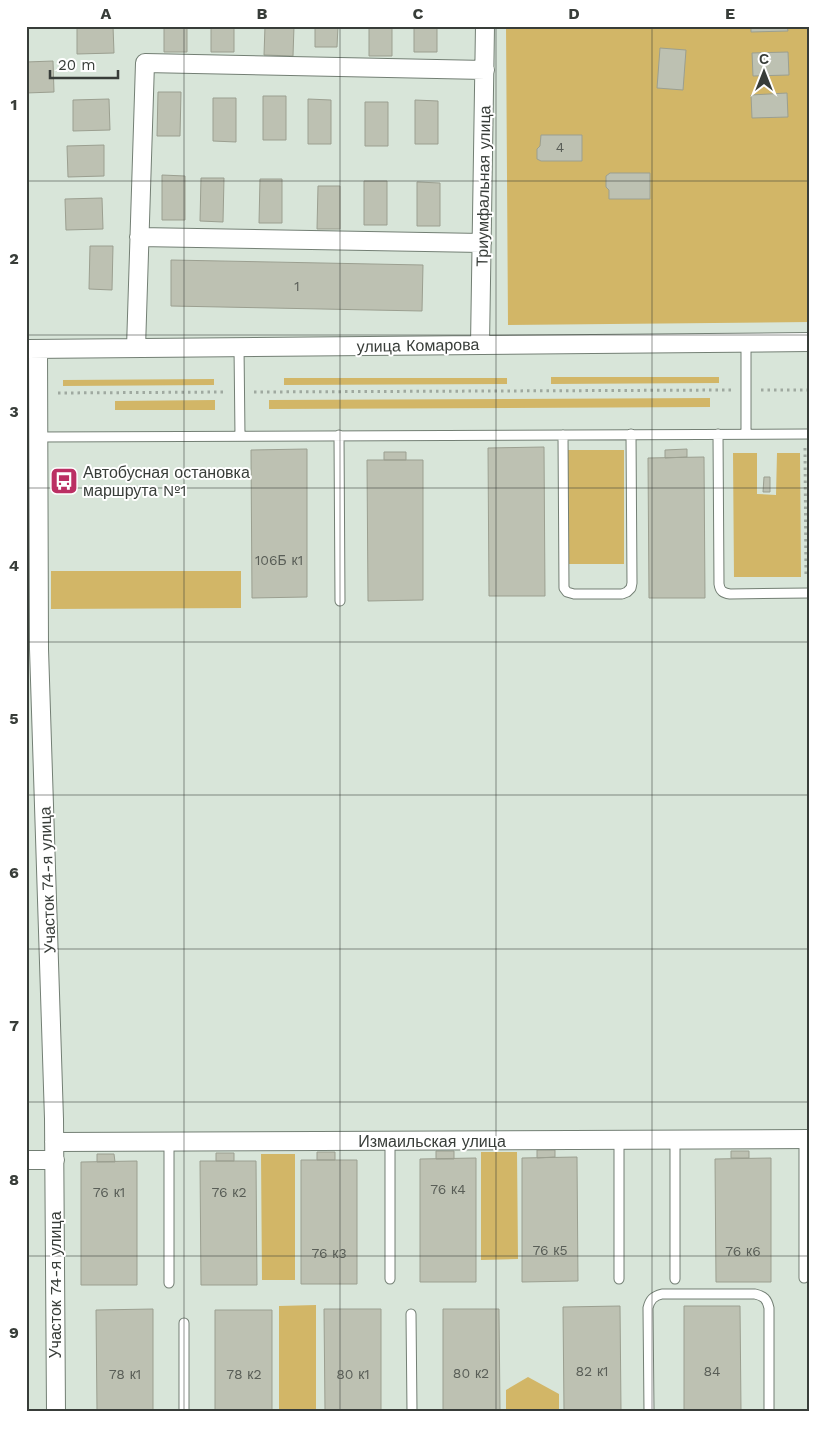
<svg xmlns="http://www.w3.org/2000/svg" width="836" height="1437" viewBox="0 0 836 1437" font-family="'Work Sans',sans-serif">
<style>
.green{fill:#d2b667}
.building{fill:#bdc1b2;stroke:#9b9f90}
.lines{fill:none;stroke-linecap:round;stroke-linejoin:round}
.service-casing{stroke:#737f74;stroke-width:11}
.minor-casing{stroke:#737f74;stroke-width:20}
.path{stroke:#9fa9a0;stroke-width:3;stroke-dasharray:2.5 4;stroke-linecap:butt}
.service{stroke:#fff;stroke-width:9}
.minor{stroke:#fff;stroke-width:18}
.grid{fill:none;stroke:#383d39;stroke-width:1;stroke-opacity:0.55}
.labels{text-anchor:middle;stroke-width:4;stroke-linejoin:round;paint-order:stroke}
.number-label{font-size:14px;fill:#595e57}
.street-label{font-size:16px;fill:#383d39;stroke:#fff}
.poi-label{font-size:16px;fill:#383d39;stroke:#fff;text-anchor:start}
.neatline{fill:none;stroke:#383d39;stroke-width:2}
.grid-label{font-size:16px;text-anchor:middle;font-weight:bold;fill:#383d39}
</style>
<rect width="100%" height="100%" fill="#d8e5d9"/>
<!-- green -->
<path class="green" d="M506 26H810V322L508 325Z
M551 377H719V383L551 384Z
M284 378H507V384L284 385Z
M214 379V385L63 386V380Z
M710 398V407L269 409V400Z
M215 400V410H115V401Z
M568 450H624V564H568Z
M733 453H757V494L776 495 777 453H800L801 577H734Z
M51 571H241V608L51 609Z
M481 1152H517L518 1259 481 1260Z
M261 1154H295V1280H262Z
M316 1305V1411H279V1306Z
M528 1377 559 1394V1411H506V1390Z"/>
<!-- building -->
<path class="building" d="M77 26H113L114 53 77 54Z
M164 26H187V52H164Z
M211 26H234V52H211Z
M265 26H294L293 56 264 55Z
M315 26H338L337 47H315Z
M369 26H392V56H369Z
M414 26H437V52H414Z
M751 26H787L788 31 751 32Z
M660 48 686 50 683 90 657 88Z
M788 52 789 75 753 76 752 53Z
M53 61 54 92 26 93V62Z
M158 92H181L180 136H157Z
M787 93 788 117 752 118 751 95Z
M263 96H286V140H263Z
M213 98H236V142L213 141Z
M109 99 110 130 73 131V100Z
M308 99 331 100V144H308Z
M415 100 438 101V144H415Z
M365 102H388V146H365Z
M541 135H582V161H541L537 159V149L540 146Z
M104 145V176L68 177 67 146Z
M610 173H650V199H609V190L606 187V176Z
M162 175 185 176V220H162Z
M201 178H224L223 222 200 221Z
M260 179H282V223H259Z
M364 181H387V225H364Z
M417 182 440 183V226H417Z
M318 186H340V229H317Z
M102 198 103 229 66 230 65 199Z
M90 246H113L112 290 89 289Z
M171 260 423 265 422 311 171 306Z
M544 447 545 596H489L488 448Z
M307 449V597L252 598 251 450Z
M687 449V457L665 458V450Z
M384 452H406V460H384Z
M704 457 705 598H649L648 458Z
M367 460H423V600L368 601Z
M764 477H770V492H763Z
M537 1150H555V1157L537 1158Z
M436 1151H454V1159H436Z
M731 1151H749V1158H731Z
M317 1152H335V1160H317Z
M216 1153H234V1161H216Z
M97 1154H114L115 1162H97Z
M577 1157 578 1281 522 1282V1158Z
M476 1158V1282H420V1159Z
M771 1158V1282H716L715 1159Z
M301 1160H357V1284H301Z
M137 1161V1285H81V1162Z
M200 1161H256L257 1285H201Z
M620 1306 621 1411H564L563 1307Z
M684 1306H740L741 1411H684Z
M153 1309V1411H97L96 1310Z
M324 1309H381V1411H325Z
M443 1309H499L500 1411H443Z
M215 1310H272V1411H215Z"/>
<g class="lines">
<defs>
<path id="service" d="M746 343V434
M239 347 240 436
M718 434 719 584C720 591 723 593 730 594L810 593
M339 435 340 601
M563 435 564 588 567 592 574 594H622L627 592 631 588 632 583 631 434
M38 437 810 434
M804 1139V1278
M619 1140V1279
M675 1140V1279
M390 1141V1279
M169 1142V1283
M411 1314 412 1411
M184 1323V1411
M649 1411 648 1308C650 1299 654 1296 662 1294H755C764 1296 767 1299 769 1308V1411"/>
<path id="minor" d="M139 237 482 243
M480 345 485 26
M136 348 145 63 485 70
M28 349 810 342
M38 349 39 649 54 1119 56 1411
M54 1142 810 1139
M26 1160H55"/>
</defs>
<!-- service casing -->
<use href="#service" class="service-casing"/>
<!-- minor casing -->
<use href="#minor" class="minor-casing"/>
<!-- path -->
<path class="path" d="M761 390H810
M254 392 732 390
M58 393 225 392
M805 448 806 577"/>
<!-- service -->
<use href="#service" class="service"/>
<!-- minor -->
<use href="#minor" class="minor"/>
</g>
<!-- grid -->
<path class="grid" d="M184 26V1411M340 26V1411M496 26V1411M652 26V1411M26 181H810M26 335H810M26 488H810M26 642H810M26 795H810M26 949H810M26 1102H810M26 1256H810"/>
<!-- icons -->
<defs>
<symbol id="bus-square" viewBox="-11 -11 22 22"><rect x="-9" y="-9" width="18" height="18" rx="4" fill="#bb2f63" stroke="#fff"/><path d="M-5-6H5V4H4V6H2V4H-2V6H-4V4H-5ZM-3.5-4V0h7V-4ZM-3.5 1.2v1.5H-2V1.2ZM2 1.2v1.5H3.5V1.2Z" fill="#fff"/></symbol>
</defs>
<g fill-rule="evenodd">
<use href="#bus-square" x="48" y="465" width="32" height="32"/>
</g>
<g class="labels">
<!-- number labels -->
<g class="number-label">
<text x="560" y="152">4</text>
<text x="297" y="291">1</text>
<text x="279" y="565">106Б к1</text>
<text x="448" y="1194">76 к4</text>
<text x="109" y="1197">76 к1</text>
<text x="229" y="1197">76 к2</text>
<text x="550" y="1255">76 к5</text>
<text x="743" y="1256">76 к6</text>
<text x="329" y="1258">76 к3</text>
<text x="592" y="1376">82 к1</text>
<text x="712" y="1376">84</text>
<text x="471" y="1378">80 к2</text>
<text x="125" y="1379">78 к1</text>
<text x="244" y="1379">78 к2</text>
<text x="353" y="1379">80 к1</text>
</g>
<!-- street labels -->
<g class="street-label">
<text transform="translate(483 186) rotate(-89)" y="6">Триумфальная улица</text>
<text transform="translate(418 345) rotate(-1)" y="6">улица Комарова</text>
<text transform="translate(47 880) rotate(-92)" y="6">Участок 74-я улица</text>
<text x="432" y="1147">Измаильская улица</text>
<text transform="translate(55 1285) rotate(-90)" y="6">Участок 74-я улица</text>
</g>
<!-- poi labels -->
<g class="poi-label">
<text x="83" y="478">Автобусная остановка<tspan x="83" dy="18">маршрута №1</tspan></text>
</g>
</g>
<!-- border -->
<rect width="836" height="1437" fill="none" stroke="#ffffff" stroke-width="55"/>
<!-- north arrow -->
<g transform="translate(764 72)" stroke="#ffffff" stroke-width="4" paint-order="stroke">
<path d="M0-4L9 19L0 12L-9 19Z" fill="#383d39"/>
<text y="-8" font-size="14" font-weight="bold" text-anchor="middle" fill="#383d39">С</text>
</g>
<!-- scale -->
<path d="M50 70v8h68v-8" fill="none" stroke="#383d39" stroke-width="2.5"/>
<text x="58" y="70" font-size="15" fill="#383d39" stroke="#ffffff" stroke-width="4" paint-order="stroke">20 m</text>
<rect x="28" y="28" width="780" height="1382" class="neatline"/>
<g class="grid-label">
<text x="106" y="19">A</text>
<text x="262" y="19">B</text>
<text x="418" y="19">C</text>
<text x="574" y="19">D</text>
<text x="730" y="19">E</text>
<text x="14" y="110">1</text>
<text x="14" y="264">2</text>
<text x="14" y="417">3</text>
<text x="14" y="571">4</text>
<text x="14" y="724">5</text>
<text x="14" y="878">6</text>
<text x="14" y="1031">7</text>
<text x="14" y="1185">8</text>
<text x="14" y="1338">9</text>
</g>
</svg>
